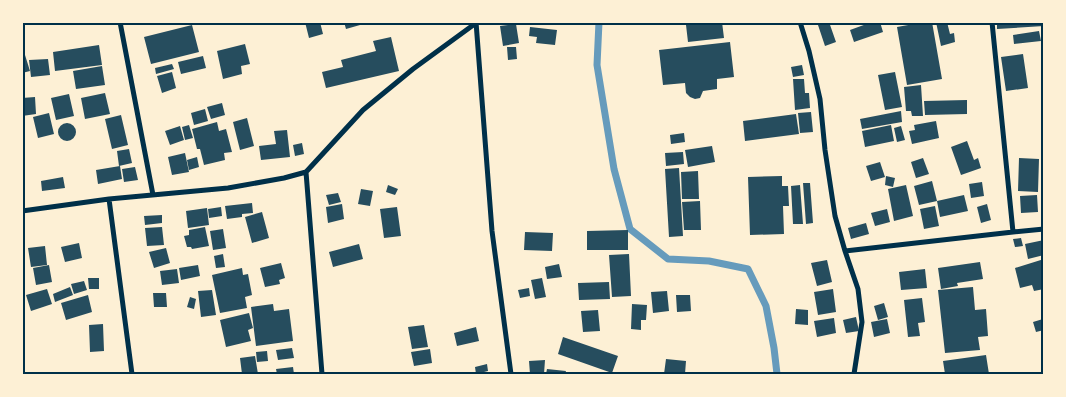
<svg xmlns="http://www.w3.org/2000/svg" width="1066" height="397" viewBox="0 0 1066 397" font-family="'IBM Plex Serif',serif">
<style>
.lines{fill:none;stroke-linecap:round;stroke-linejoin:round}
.stream{stroke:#669bbc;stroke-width:7}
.building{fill:#264d5e}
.minor{stroke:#003049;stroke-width:5}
.neatline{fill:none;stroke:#003049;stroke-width:2}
</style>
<rect width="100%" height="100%" fill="#fdf0d5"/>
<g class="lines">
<!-- stream -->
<path class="stream" d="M599 22 597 65 614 169 630 229 668 259 709 261 748 269 766 306 774 348 777 374"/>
</g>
<!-- building -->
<path class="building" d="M305 22H320L323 34 309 38Z
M344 22H367V23L346 29Z
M696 22H722L724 38 688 42 686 25 696 24Z
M817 22H829L836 42 825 46Z
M872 22H880L883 32 854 42 850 30Z
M925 22H932L942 79 907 85 897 27Z
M936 22H947L950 34 954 33 955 42 941 46Z
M997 22H1044V26L997 29Z
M516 24 519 43 503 46 500 26Z
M192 25 199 52 151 64 144 37Z
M530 27 557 30 555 45 536 43 537 37 529 36Z
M1039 31 1041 41 1014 44 1013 35Z
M391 37 399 71 326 88 322 72 343 67 341 60 376 51 373 41Z
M730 42 734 77 717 79V89L703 91 700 98 695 99 690 97 686 93 685 83 663 85 659 50Z
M245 44 250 64 241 66 242 74 223 79 217 51Z
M99 45 102 65 55 71 53 52Z
M507 47H516L517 59 508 60Z
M1023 54 1028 88 1006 91 1001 57Z
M25 55 30 71 22 73V56Z
M203 56 206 68 181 74 178 62Z
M48 59 50 75 31 77 29 60Z
M172 64 174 69 156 74 155 68Z
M802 65 804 75 793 77 791 67Z
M102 66 105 85 76 89 73 71Z
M172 72 176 88 162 93 157 76Z
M895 72 902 107 885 110 878 75Z
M793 79H804L805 93H809L810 108 795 110Z
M921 85 923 116H912L911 111H906L904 87Z
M105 93 110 114 85 119 81 98Z
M69 94 74 116 56 120 51 98Z
M35 97 36 114 22 116V98Z
M967 100V114L925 115 924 101Z
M222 103 225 115 211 119 207 107Z
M205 109 208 121 194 125 191 113Z
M901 111 902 122 862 129 860 119Z
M811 112 813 132 800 133 798 113Z
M49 113 54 134 38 138 33 117Z
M796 114 799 134 745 141 743 121Z
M121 115 128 145 112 149 105 119Z
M247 118 254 146 240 150 233 122Z
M936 121 939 138 912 144 909 131 915 130 914 125Z
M217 122 219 131 226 129 232 152 224 153 225 160 204 165 200 149H197L192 129Z
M58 132a9 9 0 1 1 18 0a9 9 0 1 1-18 0Z
M189 125 193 138 185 140 182 127Z
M891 125 894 141 865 147 862 131Z
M180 126 184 140 170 145 165 131Z
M901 126 905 140 897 142 894 128Z
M287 130 290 157 261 160 259 146 276 144 274 131Z
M684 133 685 142 671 144 670 135Z
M967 141 974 160 978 158 981 168 961 175 951 147Z
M302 143 304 154 295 156 293 145Z
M712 146 715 162 688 167 685 150Z
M129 149 132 163 119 166 117 151Z
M683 152 684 164 666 166 665 153Z
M185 153 189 172 172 175 168 157Z
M197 157 199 167 189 170 187 160Z
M923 158 929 174 916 178 911 162Z
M1019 158 1039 159 1038 192 1018 191Z
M880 162 885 177 871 181 866 166Z
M120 166 122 179 98 184 96 170Z
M135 167 138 180 124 182 122 169Z
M679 168 683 236 669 237 665 169Z
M698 171 699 199H682L681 172Z
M782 176V186H788L789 206H783L784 234 750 235 748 177Z
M886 176 895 178 893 187 885 185Z
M63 177 65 188 42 191 41 181Z
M932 181 937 201 964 195 968 211 940 217 937 201 919 205 914 186Z
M982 182 984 196 971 198 969 184Z
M803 183H810L813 223 806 224Z
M388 185 398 189 395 195 386 192Z
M800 185 803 224H793L791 186Z
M906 185 913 216 894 221 888 189Z
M361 189 373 191 370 206 358 204Z
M338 193 341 202 329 205 326 195Z
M1037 195 1038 212 1021 213 1020 196Z
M700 201 701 230H684L682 202Z
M252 203 253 213 242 214V217L227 219 225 206Z
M342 204 344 219 328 223 326 207Z
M987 204 991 220 981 223 977 207Z
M935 206 939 226 924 229 920 209Z
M221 207 222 216 209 218 208 209Z
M397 207 401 236 384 238 380 209Z
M207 208 209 225 188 228 186 211Z
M887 209 890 222 875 226 871 213Z
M262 212 269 238 252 243 245 217Z
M162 215V223L145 225 144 216Z
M866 223 869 234 851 239 848 228Z
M162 227 164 245 147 246 145 228Z
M205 227 209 246 192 249 191 247H187L184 236 189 235V230Z
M223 229 226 248 213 250 210 231Z
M628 230V250H587V231Z
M525 232 553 233 552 251 524 250Z
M1021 238 1023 246 1015 247 1013 239Z
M1044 240V255L1028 259 1025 244Z
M79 243 82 258 65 262 61 247Z
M359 244 363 259 333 267 329 252Z
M45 246 47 265 31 267 28 248Z
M166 248 170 263 154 268 149 252Z
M223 254 225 267 216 268 214 256Z
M629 254 631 296 612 297 609 255Z
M1044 259V289L1034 291 1032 285 1020 288 1015 268Z
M827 260 832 282 817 286 811 263Z
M980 262 983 279 957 283 958 286 941 289 938 268Z
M281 263 285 278 279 280 280 284 265 287 260 268Z
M559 264 562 277 547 279 545 267Z
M49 265 52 282 36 285 33 268Z
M198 265 200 276 181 280 179 268Z
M242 268 243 275 248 274 252 295 245 297 247 308 220 313 212 275Z
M177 269 179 283 162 285 160 271Z
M925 269 927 288 901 290 899 272Z
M88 278H99V289H89Z
M542 278 546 297 535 299 531 280Z
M84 281 87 290 74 294 71 284Z
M609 282 610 299 579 300 578 283Z
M70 287 73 295 55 302 53 294Z
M973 287 975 310 986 309 988 336 978 337 980 350 945 353 938 290Z
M529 288 530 296 520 298 518 290Z
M47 289 52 304 31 311 26 295Z
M833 289 836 312 818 315 814 292Z
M212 290 216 315 201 317 198 291Z
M667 291 669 311 653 313 651 292Z
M153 293H166L167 307H154Z
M88 295 92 312 66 320 61 303Z
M676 295H690L691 311 677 312Z
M190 297 196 299 194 309 187 307Z
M922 298 925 322 918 323 920 336 908 337 904 300Z
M884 303 888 317 878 320 874 306Z
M273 304 274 311 289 309 293 341 256 346 251 307Z
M632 304 647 305 646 320H641V330L631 329Z
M796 309 808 310V325L795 324Z
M598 310 600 331 583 332 581 311Z
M249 313 253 328 248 330 251 341 226 347 220 320Z
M856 317 859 331 846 333 843 320Z
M834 318 836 333 817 337 814 321Z
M887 319 890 333 874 337 871 322Z
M1043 319 1044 330 1036 332 1033 322Z
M103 324 104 351 90 352 89 325Z
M424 325 428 347 412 349 408 327Z
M476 327 479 341 457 346 454 333Z
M563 337 618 356 612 373 558 354Z
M292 348 294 358 278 360 276 350Z
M430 349 432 363 414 366 411 352Z
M267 351 268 361 257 362 256 352Z
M986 355 989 374H945L943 361Z
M255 356 258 374H242L240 358Z
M666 359 686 361 685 374H664Z
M545 360 544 374H530L529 361Z
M487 364 488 371 476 374 475 367Z
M293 367 294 374H277L276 369Z
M547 369 566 371 565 374H546Z"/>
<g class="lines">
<!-- minor -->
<path class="minor" d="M120 22 153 195
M476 22 492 231 511 374
M800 22 809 51 820 99 825 150 835 216 845 251 858 289 862 322 854 374
M992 22 1013 232 1044 229
M306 172 322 374
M109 199 132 374
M22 211 109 199 228 188 284 178 306 172 363 110 413 69 476 23
M845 251 1013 232"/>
</g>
<!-- border -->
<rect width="1066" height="397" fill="none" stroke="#fdf0d5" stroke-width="48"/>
<rect x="24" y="24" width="1018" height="349" class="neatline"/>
</svg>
